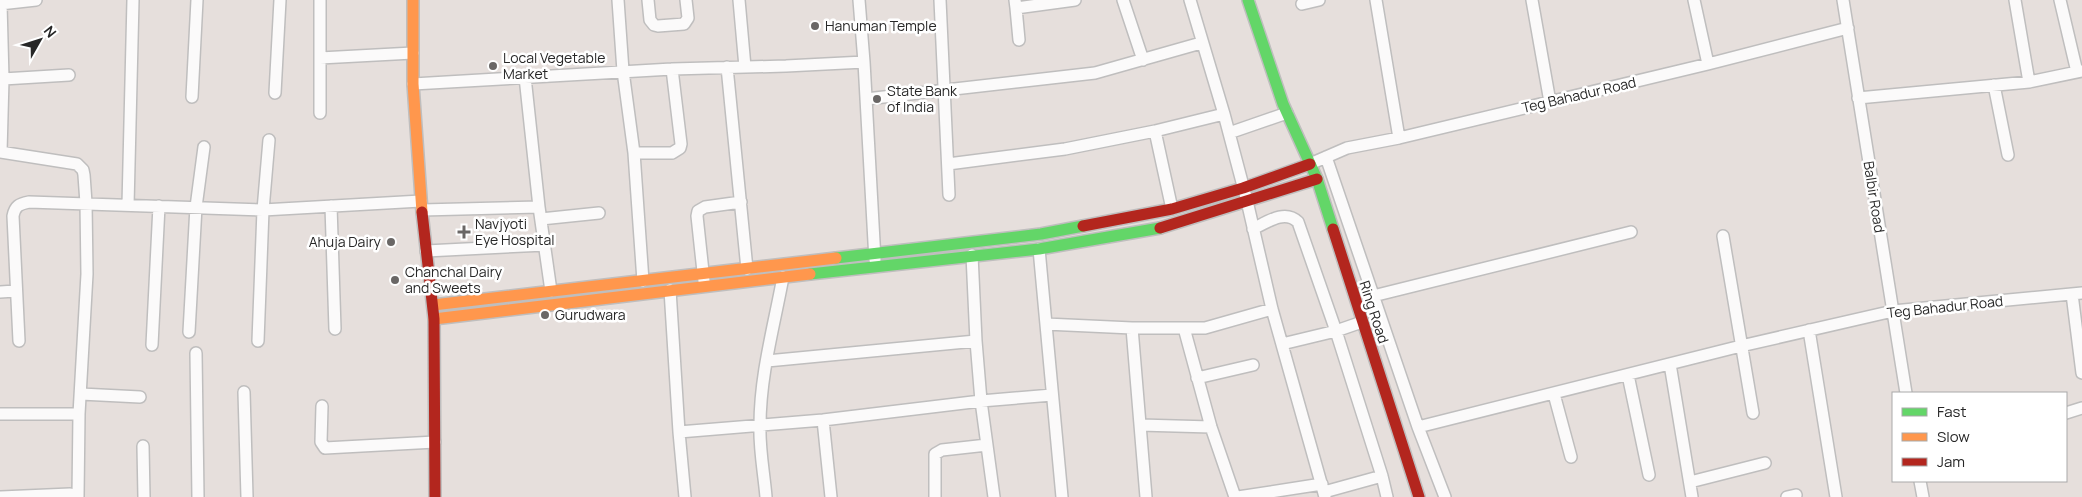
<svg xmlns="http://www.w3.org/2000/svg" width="2082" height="497" viewBox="0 0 2082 497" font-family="Manrope,sans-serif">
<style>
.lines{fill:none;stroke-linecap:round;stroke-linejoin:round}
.street-casing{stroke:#bfbebe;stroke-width:14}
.fast-casing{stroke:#bfbebe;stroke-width:14}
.slow-casing{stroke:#bfbebe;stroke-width:14}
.jam-casing{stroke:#bfbebe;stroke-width:14}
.street{stroke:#fbfafa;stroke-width:11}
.fast{stroke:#63d668;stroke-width:11}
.slow{stroke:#ff974d;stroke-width:11}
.jam{stroke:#b3261e;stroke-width:11}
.poi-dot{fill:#6a6766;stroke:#fff;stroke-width:2}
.labels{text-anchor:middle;stroke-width:5;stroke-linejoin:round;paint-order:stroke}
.poi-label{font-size:14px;fill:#272727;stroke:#fff;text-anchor:start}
.street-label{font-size:14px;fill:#272727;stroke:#fff}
</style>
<rect width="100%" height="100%" fill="#e6dfdc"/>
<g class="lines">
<defs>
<path id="street" d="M618 0 623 71 634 153 643 281
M648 0 650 20 654 25 658 26 684 24 688 18 686 0
M739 0 745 67
M859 0 864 62 875 260
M940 0 949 195
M1015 0 1016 8 1075 0
M1123 0 1143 60
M1190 0 1224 114 1247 201 1272 309 1325 497
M1376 0 1399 138
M1532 0 1550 102
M1694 0 1708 64
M1843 0 1906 393
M2015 0 2029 82
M2060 0 2077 72
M0 4 36 0
M1302 4 1319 0
M1016 8 1019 40
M320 58 413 53
M727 67 747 269
M525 77 539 207
M3 79 69 75
M413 84 672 69 786 66 864 62
M1994 85 2008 155
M275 93 280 0
M192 97 197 0
M1858 98 2029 82 2082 71
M866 99 1095 73 1201 43
M320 113V0
M1155 131 1172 209
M1229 133 1287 113
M0 152 77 164 83 170 84 175 86 203 87 274 79 414 78 496
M1 152 3 79 1 4
M634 153H672L680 148 681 144 672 69
M1326 157 1418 427 1445 497
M948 164 1065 149 1155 131 1224 114
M1310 164 1347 148 1399 138 1708 64 1848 28
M128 205 133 0
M331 206 335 329
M422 210 539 207 551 291
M541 219 599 213
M1253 229C1267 222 1285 209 1298 222L1336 331 1382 476
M1723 236 1753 413
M1039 249 1062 497
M426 251 545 245
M704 281 697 216 698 211 705 207 741 202
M670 290 679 432 685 497
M0 292 15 291
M2072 294 2082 373
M1373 296 1631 232
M1046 324 1132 328H1205L1272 309
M1132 328 1146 497
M1184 328 1211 427 1235 497
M1809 330 1836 497
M189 332 196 207 204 147
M19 341 13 216C15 206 19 204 29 202L263 210 421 201
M258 341 263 210 269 140
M1282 344 1336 331 1362 322
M152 345 159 206
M196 353 198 497
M767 361 976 341 972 255
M1670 364 1692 497
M1628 375 1649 475
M1197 378 1253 365
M244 392 247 497
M81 394 140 397
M1554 394 1571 457
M322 406 321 442 325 448 435 442
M2066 413 2082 408
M0 414H79
M823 420 831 497
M1140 425 1211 427
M1418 427 1741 346 1893 311 2082 293
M679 432 823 420 981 401 976 341
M143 446 144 497
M1920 481 1923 497
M1690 482 1765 463
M1324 492 1382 476 1387 497
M1 497 70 494 78 497
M766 497C764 473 759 448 760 425 760 375 774 326 783 277
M935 497V454L942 450 987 445
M994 497 981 401 1052 395
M1238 497 1322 484
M1787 497 1796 495"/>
<path id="fast" d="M1248 0 1283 104 1317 179 1333 229
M836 258 1041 234 1083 226
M810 274 1039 249 1160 228"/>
<path id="slow" d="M413 0V84L422 212
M433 305 836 258
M434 319 810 274"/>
<path id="jam" d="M422 212 434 319 435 497
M1083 226 1172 209 1243 188 1310 164
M1160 228 1317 179
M1333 229 1419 497"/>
</defs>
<!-- street casing -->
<use href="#street" class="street-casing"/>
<!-- fast casing -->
<use href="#fast" class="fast-casing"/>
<!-- slow casing -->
<use href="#slow" class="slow-casing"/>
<!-- jam casing -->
<use href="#jam" class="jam-casing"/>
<!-- street -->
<use href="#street" class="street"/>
<!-- fast -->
<use href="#fast" class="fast"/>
<!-- slow -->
<use href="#slow" class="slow"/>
<!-- jam -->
<use href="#jam" class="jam"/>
</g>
<!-- markers -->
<g class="poi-dot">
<circle cx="815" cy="26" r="5"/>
<circle cx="493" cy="66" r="5"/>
<circle cx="877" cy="99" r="5"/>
<path d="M461.5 224.5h5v5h5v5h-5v5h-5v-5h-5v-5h5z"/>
<circle cx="391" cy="242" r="5"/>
<circle cx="395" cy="280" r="5"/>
<circle cx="545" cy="315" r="5"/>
</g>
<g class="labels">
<!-- poi labels -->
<g class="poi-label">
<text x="825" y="31">Hanuman Temple</text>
<text x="503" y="63">Local Vegetable<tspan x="503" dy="16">Market</tspan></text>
<text x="887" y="96">State Bank<tspan x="887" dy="16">of India</tspan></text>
<text x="475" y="229">Navjyoti<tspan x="475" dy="16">Eye Hospital</tspan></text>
<text x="381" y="247" text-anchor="end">Ahuja Dairy</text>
<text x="405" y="277">Chanchal Dairy<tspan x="405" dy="16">and Sweets</tspan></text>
<text x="555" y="320">Gurudwara</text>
</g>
<!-- street labels -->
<g class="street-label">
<text transform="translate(1579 95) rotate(-13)" y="5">Teg Bahadur Road</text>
<text transform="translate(1874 197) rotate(81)" y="5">Balbir Road</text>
<text transform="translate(1945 307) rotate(-6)" y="5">Teg Bahadur Road</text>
<text transform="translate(1374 312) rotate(72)" y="5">Ring Road</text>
</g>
</g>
<!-- legend -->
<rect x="1892" y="392" width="175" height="90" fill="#ffffff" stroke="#a9a9a9"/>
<rect x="1902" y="408" width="25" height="8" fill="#63d668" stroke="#a9a9a9"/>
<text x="1937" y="417" font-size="15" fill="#272727">Fast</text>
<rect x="1902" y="433" width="25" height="8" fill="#ff974d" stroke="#a9a9a9"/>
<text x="1937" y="442" font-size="15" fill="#272727">Slow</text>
<rect x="1902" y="458" width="25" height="8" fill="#b3261e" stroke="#a9a9a9"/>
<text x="1937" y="467" font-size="15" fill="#272727">Jam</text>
<!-- north arrow -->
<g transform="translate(40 40) rotate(51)" stroke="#ffffff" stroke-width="4" paint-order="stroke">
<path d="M0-4L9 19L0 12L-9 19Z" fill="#272727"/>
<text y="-8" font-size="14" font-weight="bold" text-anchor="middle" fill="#272727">N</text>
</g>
</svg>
